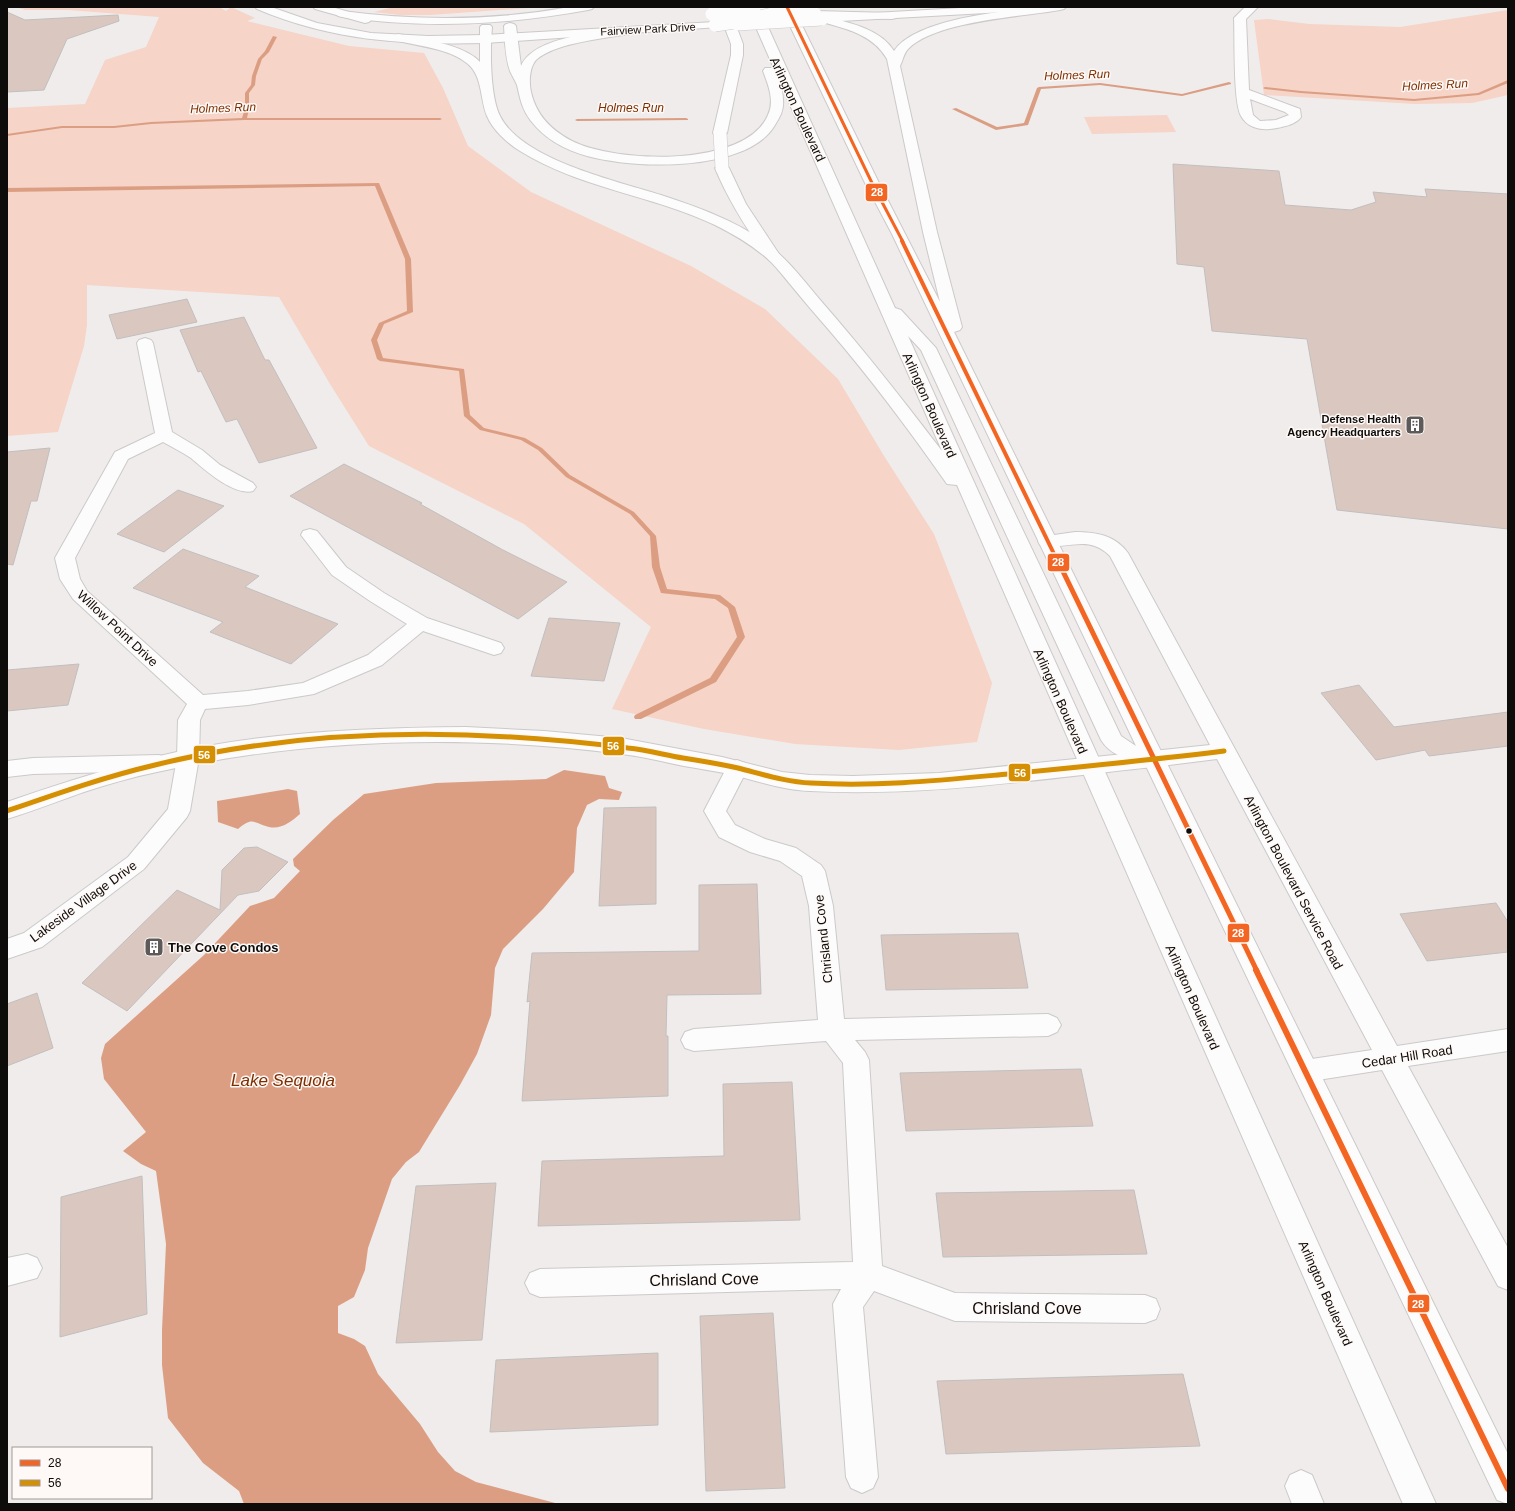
<svg xmlns="http://www.w3.org/2000/svg" width="1515" height="1511" viewBox="0 0 1515 1511" font-family="Arial,sans-serif">
<style>
.green{fill:#f6d4c7}
.water{fill:#db9e83}
.lines{fill:none;stroke-linecap:round;stroke-linejoin:round}
.stream{fill:#db9e83;fill-rule:evenodd}
.building{fill:#dac8c0;stroke:#c1bfbe}
.minor-casing{stroke:#ccc9c9;stroke-width:2}
.tertiary-casing{stroke:#ccc9c9;stroke-width:2}
.secondary-casing{stroke:#ccc9c9;stroke-width:2}
.trunk-casing{stroke:#ccc9c9;stroke-width:2}
.motorway-casing{stroke:#ccc9c9;stroke-width:2}
.minor{fill:#fdfcfc;fill-rule:evenodd}
.tertiary{fill:#fdfcfc;fill-rule:evenodd}
.secondary{fill:#fdfcfc;fill-rule:evenodd}
.trunk{fill:#fdfcfc;fill-rule:evenodd}
.motorway{fill:#fdfcfc;fill-rule:evenodd}
.secondary-bridge-casing{stroke:#ccc9c9;stroke-width:14;stroke-linecap:butt}
.primary-bridge-casing{stroke:#ccc9c9;stroke-width:14;stroke-linecap:butt}
.motorway-bridge-casing{stroke:#ccc9c9;stroke-width:14;stroke-linecap:butt}
.secondary-bridge{stroke:#fdfcfc;stroke-width:13}
.primary-bridge{stroke:#fdfcfc;stroke-width:13}
.motorway-bridge{stroke:#fdfcfc;stroke-width:13}
.bus-1-far3-casing{stroke:#fef9f6;stroke-width:4.5}
.bus-1-far2-casing{stroke:#fef9f6;stroke-width:6}
.bus-1-far1-casing{stroke:#fef9f6;stroke-width:8}
.bus-1-casing{stroke:#fef9f6;stroke-width:10}
.bus-2-casing{stroke:#fef9f6;stroke-width:8}
.bus-1-far3{stroke:#f26522;stroke-width:3}
.bus-1-far2{stroke:#f26522;stroke-width:4}
.bus-1-far1{stroke:#f26522;stroke-width:5}
.bus-1{stroke:#f26522;stroke-width:6}
.bus-2{stroke:#d48f02;stroke-width:5}
.bus-dot{fill:#0e0c0b;stroke:#fef9f6;stroke-width:1.5}
.labels{text-anchor:middle;stroke-width:3;stroke-linejoin:round;paint-order:stroke}
.far-street-label{font-size:11px;fill:#0e0c0b;stroke:#fef9f6}
.far-poi-label{font-size:11px;font-weight:bold;fill:#0e0c0b;stroke:#fef9f6;text-anchor:end}
.far-water-label{font-size:12px;font-style:italic;fill:#7d2f02;stroke:#fef9f6}
.street-label{font-size:13px;fill:#0e0c0b;stroke:#fef9f6}
.poi-label{font-size:13px;font-weight:bold;fill:#0e0c0b;stroke:#fef9f6;text-anchor:start}
.near-street-label{font-size:16px;fill:#0e0c0b;stroke:#fef9f6}
.near-water-label{font-size:17px;font-style:italic;fill:#7d2f02;stroke:#fef9f6}
.line-badge{stroke:#fef9f6;stroke-width:1.5}
.badge-label{font-size:11px;text-anchor:middle;font-weight:bold;fill:#fff}
</style>
<rect width="100%" height="100%" fill="#efeceb"/>
<!-- green -->
<path class="green" d="M16 7H219L226 11 231 7 255 18 247 21 349 46 424 53 443 88 468 146 531 192 691 266 765 309 838 379 884 456 934 534 992 683 977 742 899 750 795 744 704 729 612 709 651 627 524 524 369 446 330 384 279 297 87 285V325L84 346 58 432 7 436V108L85 104 105 60 146 47 159 17 68 10H25Z
M394 7H543L430 15H400L374 12Z
M1508 10V95L1472 103 1415 104 1264 95 1254 20 1269 19 1309 24 1400 27Z
M1167 115 1176 132 1092 134 1084 117Z"/>
<!-- water -->
<path class="water" d="M564 770 605 776 609 788 622 792 619 800 599 799 587 805 577 828 574 872 543 909 503 949 495 968 491 1015 477 1054 460 1085 419 1152 406 1162 392 1179 368 1248 365 1270 354 1297 338 1306V1333L354 1339 365 1346 378 1374 420 1424 438 1452 455 1471 476 1482 559 1504H244L239 1491 203 1463 168 1418 162 1365V1330L166 1244 156 1171 141 1164 123 1151 146 1132 104 1079 101 1058 105 1044 204 955 250 906 274 898 300 871 294 866 293 859 333 820 364 794 436 783 546 779Z
M288 789 297 791 300 814C292 821 281 830 269 827 253 823 253 816 238 829L218 822 217 801Z"/>
<g class="lines">
<!-- stream -->
<path class="stream" d="M273 36 277 37 269 52 262 59 256 76 255 85 249 93V109L247 118H440L442 119 440 120H244L151 124 114 128H62L7 136V134L62 126H114L151 122 242 118 245 109V93L251 85 252 76 258 59 265 51Z
M1508 80V83L1479 95 1414 101 1301 93 1265 89 1263 88 1265 87 1301 91 1414 99 1478 93Z
M1229 82 1231 83V84L1182 96 1100 85 1041 89 1028 125 996 130 952 109 956 108 997 127 1024 123 1037 88 1039 87 1100 83 1182 94Z
M686 118 688 119V120L577 121 575 120 577 119Z
M379 183 411 259 413 312 384 324 377 340 383 358 464 369 470 415 484 428 525 438 542 448 570 475 634 512 656 536 660 567 667 589 720 595 735 607 745 637 716 682 641 719H635L634 717 635 715 710 678 737 637 728 608 715 599 661 593 652 567 650 536 630 514 566 477 538 450 521 440 480 430 464 416 459 371 380 361 377 359 371 340 379 323 407 311 405 259 375 186 7 192V188Z"/>
</g>
<!-- building -->
<path class="building" d="M7 12 25 20 118 15 119 21 67 39 44 90 7 92Z
M1173 164 1279 171 1285 205 1351 210 1376 202 1373 192 1427 197 1425 189 1508 194V529L1337 510 1307 339 1212 331 1204 267 1177 264Z
M187 299 197 322 117 339 109 315Z
M244 317 265 360H269L317 448 259 463 237 419 226 422 201 371 198 372 180 330Z
M50 448 37 501H31L13 565 7 564V452Z
M344 464 422 503 420 504 503 550 567 582 518 619 290 496Z
M178 490 224 506 164 552 117 534Z
M183 549 259 576 245 587 338 624 291 664 210 632 223 622 133 588Z
M549 618 620 623 604 681 531 676Z
M79 664 68 705 7 711V670Z
M1359 685 1394 727 1508 712V746L1429 756 1425 750 1376 760 1321 693Z
M656 807V904L599 906 604 808Z
M257 847 288 862 259 891 238 895 127 1011 82 983 177 890 220 910 222 870 244 848Z
M757 884 761 994 667 995 666 1036H668V1096L522 1101 530 1001 527 1002 532 953 699 951V885Z
M1496 903 1508 922V952L1427 961 1400 914Z
M1018 933 1028 988 886 990 881 935Z
M37 993 53 1048 7 1066V1004Z
M1081 1069 1093 1126 906 1131 900 1073Z
M792 1082 800 1220 538 1226 542 1161 724 1156 723 1084Z
M142 1176 147 1314 60 1337 61 1197Z
M496 1183 482 1340 396 1343 416 1186Z
M1134 1190 1147 1254 943 1257 936 1193Z
M773 1313 785 1488 706 1491 700 1316Z
M658 1353V1425L490 1432 496 1360Z
M1183 1374 1200 1446 946 1454 937 1381Z"/>
<g class="lines">
<defs>
<path id="minor" d="M255 7H271L317 23 371 33 428 36 485 35 489 37 491 39 489 41 485 43C403 45 333 41 257 9Z
M313 7H332L369 18 371 20 369 22 365 23 315 9Z
M1245 7H1258L1246 19 1249 90 1300 109 1301 117C1296 125 1279 128 1270 129 1259 130 1247 127 1241 116 1233 102 1235 38 1234 18ZM1250 99 1285 112 1289 115 1276 120 1260 121 1253 115Z
M145 338 151 340 153 343 172 432 202 450 220 465 253 483 256 487 253 491C234 496 205 470 191 458 182 452 172 447 163 442L128 459 75 558 80 579 87 591 203 695 248 691 303 683 368 655 407 624 370 601 332 575 301 535 303 531 310 529 317 531 346 567 384 593 427 618 501 643 504 648 501 653 494 655 423 631 382 665 314 694 248 705 205 709 200 720 199 758 190 811 187 817 144 869 42 947 7 959V939L24 933 128 857 168 809 177 758 178 720 187 704 73 599 60 579 55 558 115 452 155 433 137 343 139 340Z
M1075 532C1096 532 1115 535 1128 553L1397 1046 1508 1029V1051L1408 1066 1508 1248V1290L1498 1286 1382 1070 1305 1082 1296 1079 1292 1071 1296 1063 1305 1060 1372 1050 1217 759 1153 767 1145 764 1142 759 1145 754 1153 751 1210 745 1110 556C1088 533 1065 551 1040 545L1038 541 1040 537Z
M159 755 167 758 170 763 167 768 159 771 33 774 7 777V761L33 758Z
M737 760 745 763 748 768 726 811 735 825 765 839 796 848 821 865 825 871 833 906 844 1019 1048 1014 1057 1018 1061 1025 1057 1032 1048 1036 855 1040 865 1052 869 1060 882 1266 955 1293 1145 1295 1156 1299 1160 1309 1156 1319 1145 1323 955 1321 874 1291 863 1307 878 1477 873 1488 862 1493 851 1488 846 1477 833 1304 841 1289 540 1297 530 1293 525 1283 530 1273 540 1269 853 1262 843 1063 826 1041 694 1051 685 1048 681 1040 685 1032 694 1029 818 1020 809 906 802 876 780 861 750 852 719 837 704 811 729 763Z
M27 1254 37 1258 42 1268 37 1278 7 1286V1258Z
M1301 1470 1312 1475 1324 1504H1292L1285 1486 1290 1475Z"/>
<path id="tertiary" d="M466 727 544 731 621 738 722 757 782 772 810 775 853 776 939 773 1153 751 1161 754 1164 759 1161 764 1153 767C1039 779 925 797 810 791 783 790 757 781 730 774 715 771 700 769 684 766 663 762 642 756 621 754 468 734 308 738 157 772 133 777 108 784 84 792 58 801 33 811 7 819V802C56 785 105 769 155 757 257 732 362 728 466 727Z"/>
<path id="secondary" d="M978 7H1046L1044 9 1040 10 822 22 818 21 816 19 818 17 822 16Z
M715 22 719 23 721 25 719 27 485 43 481 41 479 39 481 37 485 35Z"/>
<path id="trunk" d="M747 7H759L895 308 901 310 936 348 1121 736 1136 746 892 234 865 183 781 7H793L879 183 940 302 923 232 887 59C873 34 844 28 818 21L816 19 818 17 822 16C847 22 880 28 894 51 916 16 1026 7 1066 7L1064 9 1060 10C1021 17 936 21 908 49 904 53 903 60 900 66L937 232 962 327 960 330 954 332 1508 1454V1504L1497 1500 1145 764C1128 759 1111 756 1101 740L921 350 908 336 1436 1504H1403L957 485 947 484C910 431 871 379 829 330 816 315 803 300 790 284 784 277 778 269 771 262 754 246 735 235 715 225 652 195 579 188 520 151 507 143 493 130 487 116 480 100 483 77 468 64 449 48 417 46 394 40L392 38 394 36 398 34C421 39 464 44 480 62V27L482 25H490L492 27C490 50 490 96 500 116 522 160 617 181 661 195 697 207 735 220 766 243 788 259 804 281 821 301 864 350 903 400 942 451Z
M510 23 514 24 516 26 521 66C534 35 605 32 635 27L639 28 641 30 639 32 635 33C610 38 555 42 536 60 529 68 529 83 531 92 536 115 551 130 572 141 615 163 746 168 768 115 775 101 768 84 763 71L765 68H773C779 77 783 90 783 100 784 110 780 117 775 125 747 173 634 169 587 156 565 150 545 139 531 121 522 110 520 98 517 85 515 80 512 76 510 71 505 57 505 41 504 26L506 24Z"/>
<path id="motorway" d="M569 7H594L592 9 588 10C504 25 426 29 342 17L338 16 336 14 338 12 342 11C418 21 493 21 569 7Z
M717 7H729L743 44V55L727 133 725 136H715L713 133 731 55V44Z
M752 7H783L791 9 793 11 791 13 787 14 758 10 754 9Z
M815 11 892 13 896 14 898 16 896 18 892 19 811 16 809 14 811 12Z
M722 164 727 165 729 168 746 204 781 257 779 260 774 261 769 260C748 231 729 202 715 168L717 165Z"/>
</defs>
<!-- minor casing -->
<use href="#minor" class="minor-casing"/>
<!-- tertiary casing -->
<use href="#tertiary" class="tertiary-casing"/>
<!-- secondary casing -->
<use href="#secondary" class="secondary-casing"/>
<!-- trunk casing -->
<use href="#trunk" class="trunk-casing"/>
<!-- motorway casing -->
<use href="#motorway" class="motorway-casing"/>
<!-- minor -->
<use href="#minor" class="minor"/>
<!-- tertiary -->
<use href="#tertiary" class="tertiary"/>
<!-- secondary -->
<use href="#secondary" class="secondary"/>
<!-- trunk -->
<use href="#trunk" class="trunk"/>
<!-- motorway -->
<use href="#motorway" class="motorway"/>
<defs>
<path id="secondary-bridge" d="M712 14 754 12
M737 24 822 19"/>
<path id="primary-bridge" d="M715 25 742 21 804 7"/>
<path id="motorway-bridge" d="M787 11 815 14
M720 133 722 168"/>
</defs>
<!-- secondary-bridge casing -->
<use href="#secondary-bridge" class="secondary-bridge-casing"/>
<!-- primary-bridge casing -->
<use href="#primary-bridge" class="primary-bridge-casing"/>
<!-- motorway-bridge casing -->
<use href="#motorway-bridge" class="motorway-bridge-casing"/>
<!-- secondary-bridge -->
<use href="#secondary-bridge" class="secondary-bridge"/>
<!-- primary-bridge -->
<use href="#primary-bridge" class="primary-bridge"/>
<!-- motorway-bridge -->
<use href="#motorway-bridge" class="motorway-bridge"/>
<defs>
<path id="bus-1-far3" d="M787 7 872 183 903 242"/>
<path id="bus-1-far2" d="M902 241 1056 558"/>
<path id="bus-1-far1" d="M1056 557 1257 971"/>
<path id="bus-1" d="M1256 970 1508 1489"/>
<path id="bus-2" d="M7 811C56 794 104 777 155 765 309 727 472 728 628 748 647 750 665 755 683 758 702 761 720 764 738 768 762 774 786 782 811 783 877 787 943 780 1008 774 1080 767 1152 760 1224 751"/>
</defs>
<!-- bus-1-far3 casing -->
<use href="#bus-1-far3" class="bus-1-far3-casing"/>
<!-- bus-1-far2 casing -->
<use href="#bus-1-far2" class="bus-1-far2-casing"/>
<!-- bus-1-far1 casing -->
<use href="#bus-1-far1" class="bus-1-far1-casing"/>
<!-- bus-1 casing -->
<use href="#bus-1" class="bus-1-casing"/>
<!-- bus-2 casing -->
<use href="#bus-2" class="bus-2-casing"/>
<!-- bus-1-far3 -->
<use href="#bus-1-far3" class="bus-1-far3"/>
<!-- bus-1-far2 -->
<use href="#bus-1-far2" class="bus-1-far2"/>
<!-- bus-1-far1 -->
<use href="#bus-1-far1" class="bus-1-far1"/>
<!-- bus-1 -->
<use href="#bus-1" class="bus-1"/>
<!-- bus-2 -->
<use href="#bus-2" class="bus-2"/>
</g>
<!-- icons -->
<defs>
<symbol id="building-square" viewBox="-11 -11 22 22"><rect x="-9" y="-9" width="18" height="18" rx="4" fill="#5d5a59" stroke="#fef9f6"/><path d="M-4-6H4V6H1V3H-1V6H-4ZM-2.5-4.3h1.7v1.8h-1.7ZM.8-4.3h1.7v1.8H.8ZM-2.5-1h1.7V.8h-1.7ZM.8-1h1.7V.8H.8Z" fill="#fff"/></symbol>
</defs>
<g fill-rule="evenodd">
<use href="#building-square" x="1404" y="414" width="22" height="22"/>
<use href="#building-square" x="143" y="936" width="22" height="22"/>
</g>
<!-- markers -->
<circle class="bus-dot" cx="1189" cy="831" r="3.5"/>
<g class="labels">
<!-- far-street labels -->
<g class="far-street-label">
<text transform="translate(648 29) rotate(-3)" y="4">Fairview Park Drive</text>
</g>
<!-- far-poi labels -->
<g class="far-poi-label">
<text x="1401" y="423">Defense Health<tspan x="1401" dy="13">Agency Headquarters</tspan></text>
</g>
<!-- far-water labels -->
<g class="far-water-label">
<text transform="translate(1077 75) rotate(-2)" y="4">Holmes Run</text>
<text transform="translate(1435 85) rotate(-3)" y="4">Holmes Run</text>
<text transform="translate(223 108) rotate(-2)" y="4">Holmes Run</text>
<text x="631" y="112">Holmes Run</text>
</g>
<!-- street labels -->
<g class="street-label">
<text transform="translate(798 109) rotate(65)" y="5">Arlington Boulevard</text>
<text transform="translate(930 405) rotate(66)" y="5">Arlington Boulevard</text>
<text transform="translate(118 628) rotate(43)" y="5">Willow Point Drive</text>
<text transform="translate(1061 701) rotate(66)" y="5">Arlington Boulevard</text>
<text transform="translate(1294 882) rotate(62)" y="5">Arlington Boulevard Service Road</text>
<text transform="translate(83 901) rotate(-36)" y="5">Lakeside Village Drive</text>
<text transform="translate(823 939) rotate(-96)" y="5">Chrisland Cove</text>
<text transform="translate(1193 997) rotate(66)" y="5">Arlington Boulevard</text>
<text transform="translate(1407 1056) rotate(-9)" y="5">Cedar Hill Road</text>
<text transform="translate(1326 1293) rotate(66)" y="5">Arlington Boulevard</text>
</g>
<!-- poi labels -->
<g class="poi-label">
<text x="168" y="952">The Cove Condos</text>
</g>
<!-- near-street labels -->
<g class="near-street-label">
<text transform="translate(704 1279) rotate(-1)" y="6">Chrisland Cove</text>
<text x="1027" y="1314">Chrisland Cove</text>
</g>
<!-- near-water labels -->
<g class="near-water-label">
<text x="283" y="1086">Lake Sequoia</text>
</g>
</g>
<g class="line-badge">
<rect x="865" y="183" width="23" height="19" rx="4" fill="#f26522"/>
<rect x="1047" y="553" width="23" height="19" rx="4" fill="#f26522"/>
<rect x="602" y="736" width="23" height="20" rx="4" fill="#d48f02"/>
<rect x="193" y="745" width="23" height="19" rx="4" fill="#d48f02"/>
<rect x="1008" y="763" width="23" height="19" rx="4" fill="#d48f02"/>
<rect x="1227" y="923" width="23" height="20" rx="4" fill="#f26522"/>
<rect x="1407" y="1294" width="23" height="19" rx="4" fill="#f26522"/>
</g>
<g class="badge-label">
<text x="877" y="196">28</text>
<text x="1058" y="566">28</text>
<text x="613" y="750">56</text>
<text x="204" y="759">56</text>
<text x="1020" y="777">56</text>
<text x="1238" y="937">28</text>
<text x="1418" y="1308">28</text>
</g>
<!-- border -->
<rect width="1515" height="1511" fill="none" stroke="#0e0c0b" stroke-width="16"/>
<!-- legend -->
<rect x="12" y="1447" width="140" height="52" fill="#fef9f6" stroke="#9e9a98"/>
<rect x="20" y="1460" width="20" height="6" fill="#f26522" stroke="#9e9a98"/>
<text x="48" y="1467" font-size="12" fill="#0e0c0b">28</text>
<rect x="20" y="1480" width="20" height="6" fill="#d48f02" stroke="#9e9a98"/>
<text x="48" y="1487" font-size="12" fill="#0e0c0b">56</text>
</svg>
